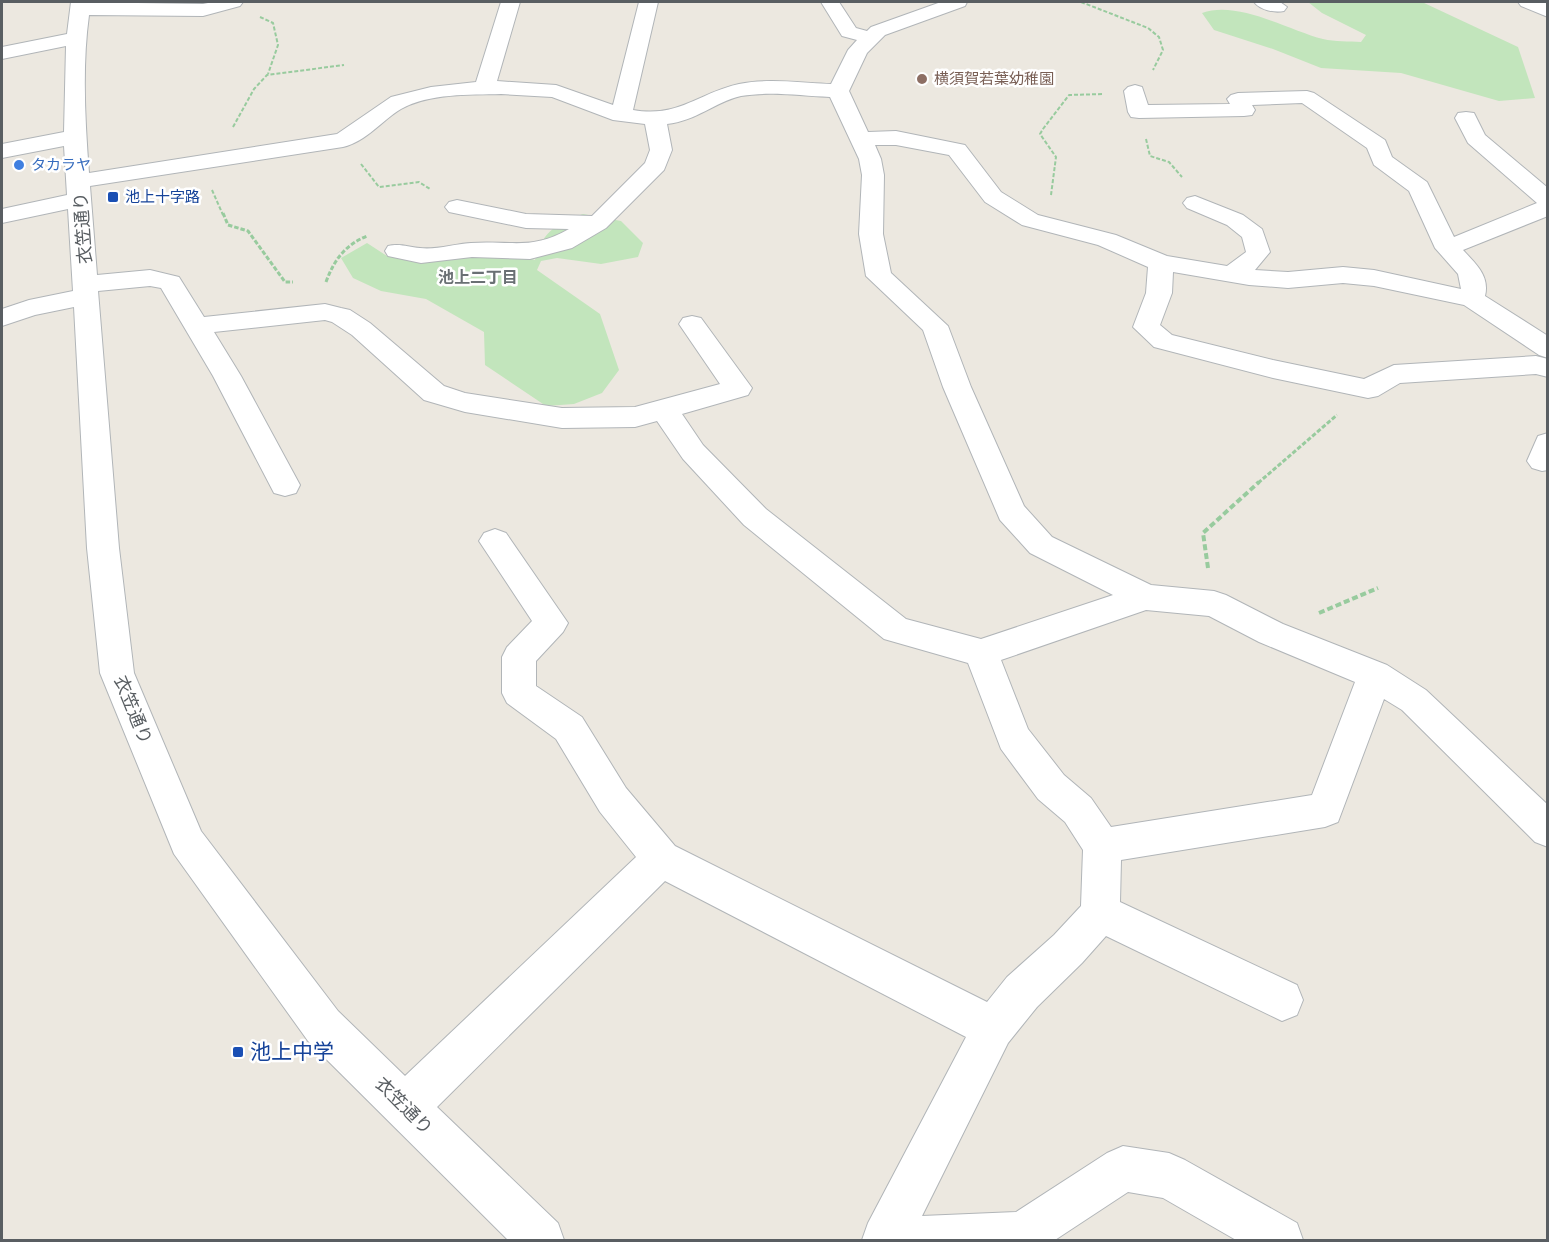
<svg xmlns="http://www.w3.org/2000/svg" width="1549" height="1242" viewBox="0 0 1549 1242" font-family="'Public Sans','Noto Sans JP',sans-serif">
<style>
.green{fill:#c2e5bc}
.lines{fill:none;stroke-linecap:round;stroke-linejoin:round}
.minor-casing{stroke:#b1b5b8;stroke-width:2}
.path-far2{stroke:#98cb9e;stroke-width:2;stroke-dasharray:4 2;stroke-linecap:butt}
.path-far1{stroke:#98cb9e;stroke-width:3;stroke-dasharray:4.5 2;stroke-linecap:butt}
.path{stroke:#98cb9e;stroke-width:4;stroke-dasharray:6 3;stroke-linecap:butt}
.minor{fill:#fff;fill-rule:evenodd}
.education-dot{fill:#8d6e63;stroke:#fff;stroke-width:2}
.shop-dot{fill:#3f7fe0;stroke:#fff;stroke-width:2}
.transit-dot{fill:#1a4fb4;stroke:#fff;stroke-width:2}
.labels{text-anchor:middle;stroke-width:5;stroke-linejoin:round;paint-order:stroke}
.far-education-label{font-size:15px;fill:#785e54;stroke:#fff;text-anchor:start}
.far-shop-label{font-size:15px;fill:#366cbe;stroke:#fff;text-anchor:start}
.far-transit-label{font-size:15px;fill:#164399;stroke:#fff;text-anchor:start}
.far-neighbourhood-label{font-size:16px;font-weight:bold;fill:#6a7074;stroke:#fff}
.street-label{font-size:18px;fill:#595e62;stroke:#fff}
.near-transit-label{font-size:21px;fill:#164399;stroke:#fff;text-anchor:start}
</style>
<rect width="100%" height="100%" fill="#ece8e0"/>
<!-- green -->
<path class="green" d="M1308 2H1422L1518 47 1535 98 1499 101 1401 73 1321 68 1273 49 1214 30 1202 13C1238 0 1288 30 1323 39 1335 42 1349 41 1361 42L1366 35 1322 13Z
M583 214 621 221 643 243 638 257 601 264 557 258 541 261 537 270 600 314 619 370 602 393 574 404 546 406 485 365 484 332 426 299 381 291 353 278 341 258 367 243 387 256 417 260 519 255 535 260C541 233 558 222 583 214Z"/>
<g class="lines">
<defs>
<path id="minor" d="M71 2 203 4 213 2H243L240 6 203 16 89 15C82 66 85 121 89 173L337 134 391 97 431 87 476 82 501 2H520L497 81 556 85 613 105 639 2H658L633 110C679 118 698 93 739 84 768 78 801 83 831 84L848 50 857 40 842 36 821 2H839L856 28 867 31 871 27 941 2H967L965 6 885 35 867 53 849 91 868 132 896 131 965 145 1001 192 1038 215 1116 235 1167 256 1227 266 1246 252 1242 237 1227 225 1187 208 1183 203 1187 198 1195 196 1243 215 1262 229 1270 252 1255 270 1288 272 1343 267 1374 270 1461 289 1458 274 1435 248 1409 191 1374 165 1367 148 1302 103 1252 105 1255 110 1252 115 1244 116 1139 118 1131 117 1128 112 1124 91 1128 87 1135 85 1142 87 1148 105 1230 104 1227 99 1231 95 1238 93 1307 91 1314 93 1385 140 1392 157 1427 182 1454 237 1537 203 1468 143 1455 118 1458 113 1466 112 1474 113 1485 135 1548 188V216L1463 250C1476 264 1490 276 1485 296L1548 336V358L1539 355 1464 305 1374 286 1343 283 1288 288 1249 285 1173 272 1172 293 1160 325 1172 335 1273 360 1364 379 1394 365 1536 356 1548 359V377L1536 374 1400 383 1378 396 1368 398 1273 378 1154 347 1133 327 1146 293 1148 267 1098 245 1022 225 985 202 949 155 896 145H875L881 159 884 175 883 234 891 273 948 326 971 387 1024 506 1052 537 1151 585 1214 591 1226 595 1283 624 1387 665 1426 690 1548 805V847L1535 842 1402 710 1384 699 1338 822 1325 827 1121 860 1120 902 1297 985 1303 1000 1297 1015 1282 1021 1106 936 1082 963 1037 1007 1008 1043 922 1216 1016 1212 1107 1153 1123 1146 1169 1153 1185 1160 1297 1223 1303 1240H1236L1163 1198 1128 1192 1055 1240H862L868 1223 966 1037 665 881 437 1107 558 1223 564 1240H508L308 1041 174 854 100 673 87 548 74 307 35 315 2 326V309L29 300 73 291 68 209 2 223V209L67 195 64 146 2 158V144L64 132 66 46 2 59V47L67 34ZM501 94 552 97 613 120 645 124 650 150 645 163 592 216 526 214 457 200 449 202 445 207 449 212 526 228 569 229C531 251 510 240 471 243 454 244 436 250 420 248 408 247 400 243 388 246L385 251 388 256 421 263 472 257 530 259 572 248 606 228 664 170 672 150 667 124C696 121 715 102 741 96 770 91 802 96 830 97L859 159 862 175 859 234 866 276 923 330 943 387 1000 520 1030 553 1113 595 981 639 906 619 766 509 703 445 682 414 748 395 752 388 701 318 692 316 683 318 679 324 720 384 635 407 562 408 465 393 444 386 370 323 350 310 341 308 325 304 204 317 179 277 150 270 97 275 90 186 343 147C367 141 381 121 401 109 429 93 470 95 501 94ZM150 286 161 288 213 376 274 493 285 496 296 493 300 485 241 376 214 332 325 320 332 322 352 335 424 400 465 412 562 428 635 427 657 421 683 459 744 525 884 639 968 663 1001 749 1038 799 1065 822 1083 850 1081 906 1054 935 1007 977 987 1002 675 846 626 788 582 717 536 686V661L563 632 568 623 506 533 495 529 484 533 479 541 532 621 507 647 502 657V693L507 703 556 739 600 812 636 857 405 1076 338 1011 201 831 134 673 119 548 98 291ZM1146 610 1209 616 1259 642 1355 682 1312 795 1111 827 1091 798 1064 775 1028 729 1001 660Z
M1254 2H1280L1287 7 1284 11C1274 13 1260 10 1254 2Z
M1518 2H1543L1548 4V17L1521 6Z
M1548 433V470L1542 471 1532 468 1527 461 1538 436Z"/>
</defs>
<!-- minor casing -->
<use href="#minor" class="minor-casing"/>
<!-- path-far2 -->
<path class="path-far2" d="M1081 2 1148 28 1159 37 1163 50 1153 70
M260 17 273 23 278 45 268 74
M233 127 254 89 267 75 344 65
M1146 139 1150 156 1169 162 1182 177
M361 164 379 187 419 182 430 189
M212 190 223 215
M1051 195 1056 157 1040 134 1043 129 1069 95 1104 94"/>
<!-- path-far1 -->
<path class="path-far1" d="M223 213 228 225 248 231 285 282H293
M326 282C334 260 345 245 367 236
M1258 483 1337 415"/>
<!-- path -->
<path class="path" d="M1208 568 1203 533 1259 482
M1319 613 1378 588"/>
<!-- minor -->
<use href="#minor" class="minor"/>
</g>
<!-- markers -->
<circle class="education-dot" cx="922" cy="79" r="6"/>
<circle class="shop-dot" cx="19" cy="165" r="6"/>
<g class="transit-dot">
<rect x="107" y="191" width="12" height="12" rx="3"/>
<rect x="232" y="1046" width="12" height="12" rx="3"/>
</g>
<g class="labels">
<!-- far-education labels -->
<g class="far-education-label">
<text x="934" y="84">横須賀若葉幼稚園</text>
</g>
<!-- far-shop labels -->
<g class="far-shop-label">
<text x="31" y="170">タカラヤ</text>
</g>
<!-- far-transit labels -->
<g class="far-transit-label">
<text x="125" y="202">池上十字路</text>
</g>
<!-- far-neighbourhood labels -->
<g class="far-neighbourhood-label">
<text x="478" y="283">池上二丁目</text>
</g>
<!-- street labels -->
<g class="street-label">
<text transform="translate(83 228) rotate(-94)" y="6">衣笠通り</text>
<text transform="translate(133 710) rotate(68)" y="6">衣笠通り</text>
<text transform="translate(404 1106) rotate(45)" y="6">衣笠通り</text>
</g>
<!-- near-transit labels -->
<g class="near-transit-label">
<text x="250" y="1059">池上中学</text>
</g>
</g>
<!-- border -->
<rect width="1549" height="1242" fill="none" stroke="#595e62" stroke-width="6"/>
</svg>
